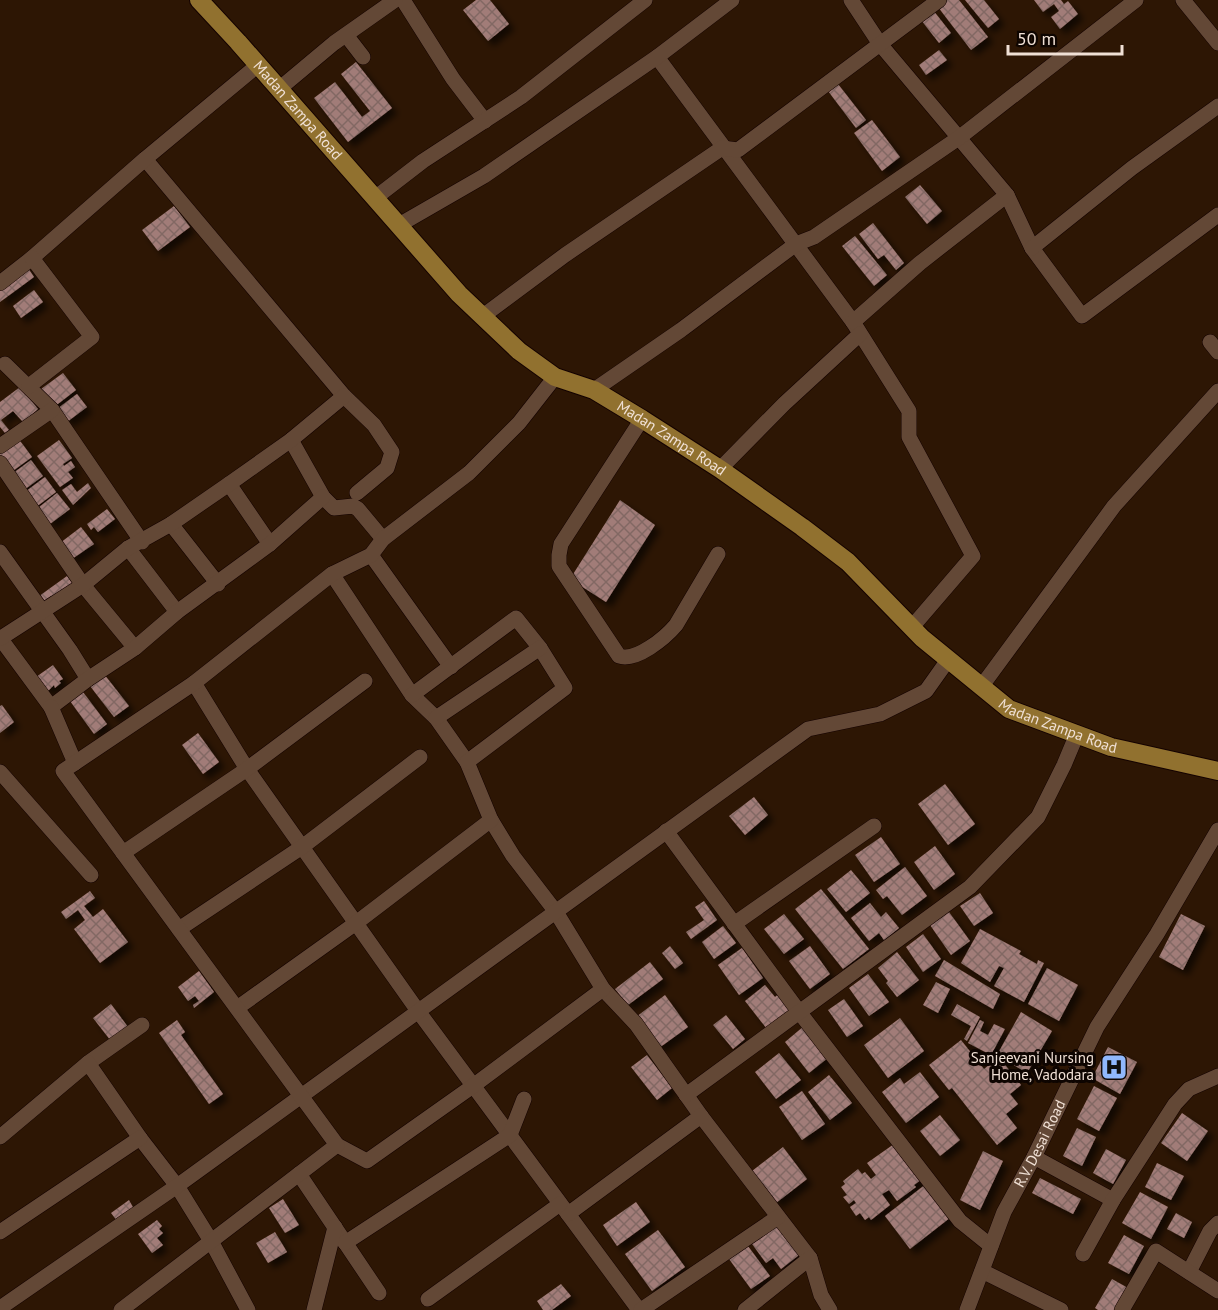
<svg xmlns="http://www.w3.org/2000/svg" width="1218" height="1310" viewBox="0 0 1218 1310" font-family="'PT Sans',sans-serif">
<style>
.building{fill:url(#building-cross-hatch);filter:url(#shadow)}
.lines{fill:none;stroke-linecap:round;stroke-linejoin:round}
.minor-casing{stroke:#140200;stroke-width:16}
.major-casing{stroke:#140200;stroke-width:20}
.minor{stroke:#634836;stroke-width:15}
.major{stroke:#91712f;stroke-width:18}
.labels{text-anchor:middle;stroke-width:6;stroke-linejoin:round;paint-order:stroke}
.street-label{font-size:15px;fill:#f0e0d5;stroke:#0e0501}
.poi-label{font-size:15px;fill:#f0e0d5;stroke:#0e0501;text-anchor:end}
</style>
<defs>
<pattern id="building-cross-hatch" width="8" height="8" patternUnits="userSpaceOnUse" patternTransform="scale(1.5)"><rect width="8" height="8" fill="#a17c78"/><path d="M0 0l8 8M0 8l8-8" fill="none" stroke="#826864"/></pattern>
<filter id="shadow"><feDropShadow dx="5.5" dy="5.5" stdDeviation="3" flood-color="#0009"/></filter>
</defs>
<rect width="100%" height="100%" fill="#2d1604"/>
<!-- building -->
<path class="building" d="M476 0H490L509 24 488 41 463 10Z
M947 0H959L988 37 971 50 938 7Z
M965 0H984L999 19 988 28Z
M1034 0H1061L1064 4 1068 1 1078 14 1060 29 1051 17 1059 11 1054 4 1043 12Z
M933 10 951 33 939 43 921 20Z
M939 50 947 60 926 75 919 65Z
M356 62 392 108 348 142 314 98 335 82 362 117 370 111 341 74Z
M838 84 866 120 856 128 828 91Z
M872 120 900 157 882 171 854 133Z
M920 185 942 211 927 224 905 197Z
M174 206 190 227 158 251 142 230Z
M873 223 904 263 896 270 884 255 878 259 859 234Z
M855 236 887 275 874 286 842 246Z
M26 265 34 277 0 302V284Z
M34 290 43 302 21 318 13 306Z
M63 373 76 390 54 407 41 389Z
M20 387 38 409 23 422 13 411 1 420 9 430 5 433 0 427V402Z
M77 394 87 407 67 422 57 409Z
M18 438 32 457 10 473 0 459V454Z
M59 440 72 458 63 464 64 466 71 461 75 467 68 472 73 478 60 487 37 456Z
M31 460 43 476 24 490 12 474Z
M45 477 56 492 36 507 25 492Z
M88 483 91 488 73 505 62 490 71 484 77 492Z
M57 493 70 509 50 524 38 508Z
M620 500 655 525 606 602 570 579Z
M107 509 115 519 98 532 94 527 91 530 87 524Z
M81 527 94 544 72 559 60 543Z
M67 576 72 583 54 601 51 596 39 604 35 599Z
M53 665 63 679 59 681 61 683 55 688 54 685 47 692 36 677Z
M104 674 129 706 114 717 90 686Z
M83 692 107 724 94 734 70 701Z
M2 705 14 722 0 733V706Z
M198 733 219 762 203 774 182 745Z
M945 784 975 824 948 845 918 804Z
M754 797 768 815 745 835 729 816Z
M881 837 900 864 874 882 855 855Z
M935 846 955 874 934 890 914 862Z
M905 867 927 896 902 915 887 896 883 899 876 890Z
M851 870 870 893 846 912 827 889Z
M821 889 869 949 843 969 795 909Z
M90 891 95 898 84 906 93 917 103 909 128 942 100 963 74 929 85 920 78 910 66 919 61 912Z
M980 893 993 913 974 926 960 906Z
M704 901 717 920 691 939 686 932 704 920 695 907Z
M870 903 881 917 886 912 899 928 884 940 879 933 869 941 851 918Z
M949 912 970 941 951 955 930 925Z
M784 914 804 939 784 954 764 929Z
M1181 914 1205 926 1183 970 1159 957Z
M723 926 736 943 714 959 702 942Z
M980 929 1021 951 1019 954 1037 964 1038 960 1044 963 1024 1002 994 986 1004 968 999 966 990 982 961 963Z
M923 934 941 959 923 972 906 947Z
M670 946 683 963 675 969 662 953Z
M810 946 830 974 810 989 789 961Z
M742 948 763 978 739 995 718 965Z
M897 952 919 980 897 997 886 983 888 981 878 968Z
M944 960 1000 994 993 1009 935 976Z
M650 962 663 979 628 1005 615 989Z
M1047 968 1078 985 1059 1021 1028 1004Z
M199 971 214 992 194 1008 193 1005 199 1001 195 996 188 1001 178 987Z
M868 974 889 1002 869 1016 849 988Z
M936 982 950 989 938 1013 923 1005Z
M765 985 775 997 780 993 792 1009 767 1029 745 1001Z
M665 995 688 1027 659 1048 636 1017Z
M844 999 863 1026 847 1037 828 1010Z
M111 1004 128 1027 111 1041 93 1018Z
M957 1004 980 1017 967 1041 964 1039 971 1026 951 1015Z
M1021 1012 1052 1031 1027 1073 997 1055Z
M726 1015 745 1039 733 1049 713 1025Z
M900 1018 924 1051 888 1078 864 1045Z
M177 1020 185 1032 181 1035 223 1094 209 1104 159 1033Z
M980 1020 984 1022 980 1031 988 1035 994 1024 1005 1029 991 1055 968 1043Z
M804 1026 829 1057 809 1073 785 1042Z
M961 1040 984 1069 999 1057 1021 1085 1010 1094 1018 1104 1006 1114 1017 1128 997 1145 952 1088 949 1090 929 1065Z
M1108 1047 1137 1062 1120 1094 1092 1078Z
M779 1053 801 1080 776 1099 755 1072Z
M647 1055 672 1088 657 1100 631 1067Z
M920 1072 939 1097 906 1123 882 1092 900 1078 904 1084Z
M829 1075 852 1103 830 1120 808 1092Z
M1094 1086 1117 1098 1099 1131 1077 1119Z
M802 1091 825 1124 802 1140 779 1107Z
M1182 1113 1208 1131 1187 1161 1161 1143Z
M940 1115 960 1140 940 1156 920 1131Z
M1077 1128 1096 1137 1082 1166 1063 1156Z
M894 1144 921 1180 914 1185 916 1187 897 1201 889 1190 882 1194 890 1205 871 1220 869 1217 865 1220 860 1213 856 1216 850 1207 856 1203 854 1200 849 1204 843 1197 847 1195 841 1187 845 1184 843 1181 858 1169 862 1174 865 1172 871 1179 876 1175 867 1163Z
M783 1147 807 1179 776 1203 752 1171Z
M1106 1149 1126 1160 1113 1184 1093 1173Z
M983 1151 1003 1161 980 1210 960 1200Z
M1157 1163 1184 1176 1171 1200 1145 1187Z
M1040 1178 1081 1199 1073 1214 1032 1193Z
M926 1184 951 1217 910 1249 885 1216Z
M1140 1192 1168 1207 1151 1239 1122 1223Z
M283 1199 299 1225 285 1233 269 1208Z
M129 1200 134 1209 117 1221 111 1213Z
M636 1202 650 1222 617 1246 603 1225Z
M1176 1213 1192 1222 1184 1238 1167 1229Z
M157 1220 162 1226 159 1229 163 1233 157 1238 163 1245 152 1253 138 1234Z
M777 1226 799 1255 781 1269 773 1258 766 1263 752 1244Z
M658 1230 685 1267 652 1291 625 1254Z
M275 1232 287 1252 268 1263 256 1243Z
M1124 1235 1144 1246 1129 1274 1108 1263Z
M748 1246 770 1276 751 1289 729 1259Z
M1112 1279 1128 1288 1116 1310H1098L1095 1308Z
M561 1284 571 1296 552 1310H543L537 1301Z"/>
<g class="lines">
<defs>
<g id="minor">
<path d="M403 0 453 79 485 121"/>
<path d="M851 0 880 44 1007 195 1032 248 1082 316 1218 215"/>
<path d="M1183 0 1218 43"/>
<path d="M346 35 363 57"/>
<path d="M657 57 853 322 909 411V437L973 556 912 627"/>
<path d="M279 89 334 43 395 0"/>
<path d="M145 159 344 396 374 425 392 452 387 468 357 493"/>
<path d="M375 198 423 161 521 97 645 0"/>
<path d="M399 225 484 176 657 57 732 0"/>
<path d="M1032 248 1132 168 1218 106"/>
<path d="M0 283 32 258 145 159 258 65"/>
<path d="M483 316 565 255 722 148 738 150 939 0"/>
<path d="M853 322 920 263 1007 195"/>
<path d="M1210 342 1218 352"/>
<path d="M5 364 52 410 142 542"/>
<path d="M29 386 92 337 32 258"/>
<path d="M594 390 681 330 796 244 814 237 960 137 1136 0"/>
<path d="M642 419 561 544 559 555V566L619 656C636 662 665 638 676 625L718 554"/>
<path d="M291 440 323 497 334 508 353 506 358 509 383 539"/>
<path d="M0 446 52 410"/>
<path d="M0 463 83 585 135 648"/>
<path d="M720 469 784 404 860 334"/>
<path d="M229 484 270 544"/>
<path d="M171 524 218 584"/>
<path d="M128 548 177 612"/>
<path d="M0 552 70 650 88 679"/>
<path d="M371 555 451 667"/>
<path d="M332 574 412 695 436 718 467 762 491 820 513 856 556 912 603 989 636 1024 701 1116 810 1258 821 1295 830 1310"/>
<path d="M0 638 51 707 88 679 135 648 177 612 270 544 323 497"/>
<path d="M1 638 83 585 128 548 171 524 229 484 291 440 344 396"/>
<path d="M194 683 247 769 418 1011 639 1310"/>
<path d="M981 687 1114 506 1218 391"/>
<path d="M412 695 516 618 540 648 565 688 467 762"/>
<path d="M51 707 75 763"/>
<path d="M436 718 540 648"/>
<path d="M0 772 91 875"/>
<path d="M666 831 800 1013 960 1221 991 1246"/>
<path d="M123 853 247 769 365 681"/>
<path d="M734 924 874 826"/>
<path d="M179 929 302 847 420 757"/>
<path d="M237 1008 356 923 491 820"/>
<path d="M88 1063 142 1025"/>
<path d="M686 1095 970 887 1038 817 1064 765 1077 734"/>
<path d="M0 1137 88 1063 140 1138 177 1186 211 1241 248 1310"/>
<path d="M337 1145 367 1161 473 1086 603 989"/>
<path d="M1034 1157 1113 1200"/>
<path d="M299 1174 379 1293"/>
<path d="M568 1214 701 1116"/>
<path d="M0 1232 140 1138"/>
<path d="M345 1243 510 1135 524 1099"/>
<path d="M1083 1254 1113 1200 1175 1104 1189 1089 1218 1076"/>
<path d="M982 1271 1061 1310"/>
<path d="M1189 1272 1210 1231 1218 1223"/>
<path d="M428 1299 560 1204"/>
<path d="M0 1308 177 1186 808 729 880 714 926 691 948 660"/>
<path d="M121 1310 337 1145 63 771 194 683 332 574 371 555 383 539 469 473 519 423 555 377"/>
<path d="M314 1310 335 1227"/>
<path d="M641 1310 778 1217"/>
<path d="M745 1310 810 1258"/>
<path id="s1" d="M967 1310 1004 1212 1034 1157 1097 1027 1157 934 1218 830"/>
<path d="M1122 1310 1156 1251 1218 1291"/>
</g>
<g id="major">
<path id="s2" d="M199 0 238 42 459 294 519 351 555 377 594 390 642 419 720 469 802 527 848 562 922 638 1009 709 1111 747 1218 771"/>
</g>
</defs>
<!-- minor casing -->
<use href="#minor" class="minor-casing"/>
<!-- major casing -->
<use href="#major" class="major-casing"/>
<!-- minor -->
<use href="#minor" class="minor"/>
<!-- major -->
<use href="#major" class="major"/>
</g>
<!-- icons -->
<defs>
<symbol id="hospital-square" viewBox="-11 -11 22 22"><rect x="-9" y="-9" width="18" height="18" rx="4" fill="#90b8fd" stroke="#0e0501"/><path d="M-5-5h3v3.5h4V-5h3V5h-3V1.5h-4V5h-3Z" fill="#111"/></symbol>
</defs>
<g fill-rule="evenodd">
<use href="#hospital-square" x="1099" y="1052" width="30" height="30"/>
</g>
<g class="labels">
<!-- street labels -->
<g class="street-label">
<text dy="5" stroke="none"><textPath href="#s2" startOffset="148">Madan Zampa Road</textPath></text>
<text dy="5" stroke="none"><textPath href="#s2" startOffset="652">Madan Zampa Road</textPath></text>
<text dy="5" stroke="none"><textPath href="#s2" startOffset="1138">Madan Zampa Road</textPath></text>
<text dy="5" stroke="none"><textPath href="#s1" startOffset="182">R.V. Desai Road</textPath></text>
</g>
<!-- poi labels -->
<g class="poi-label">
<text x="1094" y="1063">Sanjeevani Nursing<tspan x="1094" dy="17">Home, Vadodara</tspan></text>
</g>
</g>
<!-- scale -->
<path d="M1008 45v9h114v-9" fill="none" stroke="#f0e0d5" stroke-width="3"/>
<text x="1017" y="45" font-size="18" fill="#f0e0d5" stroke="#0e0501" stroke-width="4.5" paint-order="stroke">50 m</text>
</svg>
